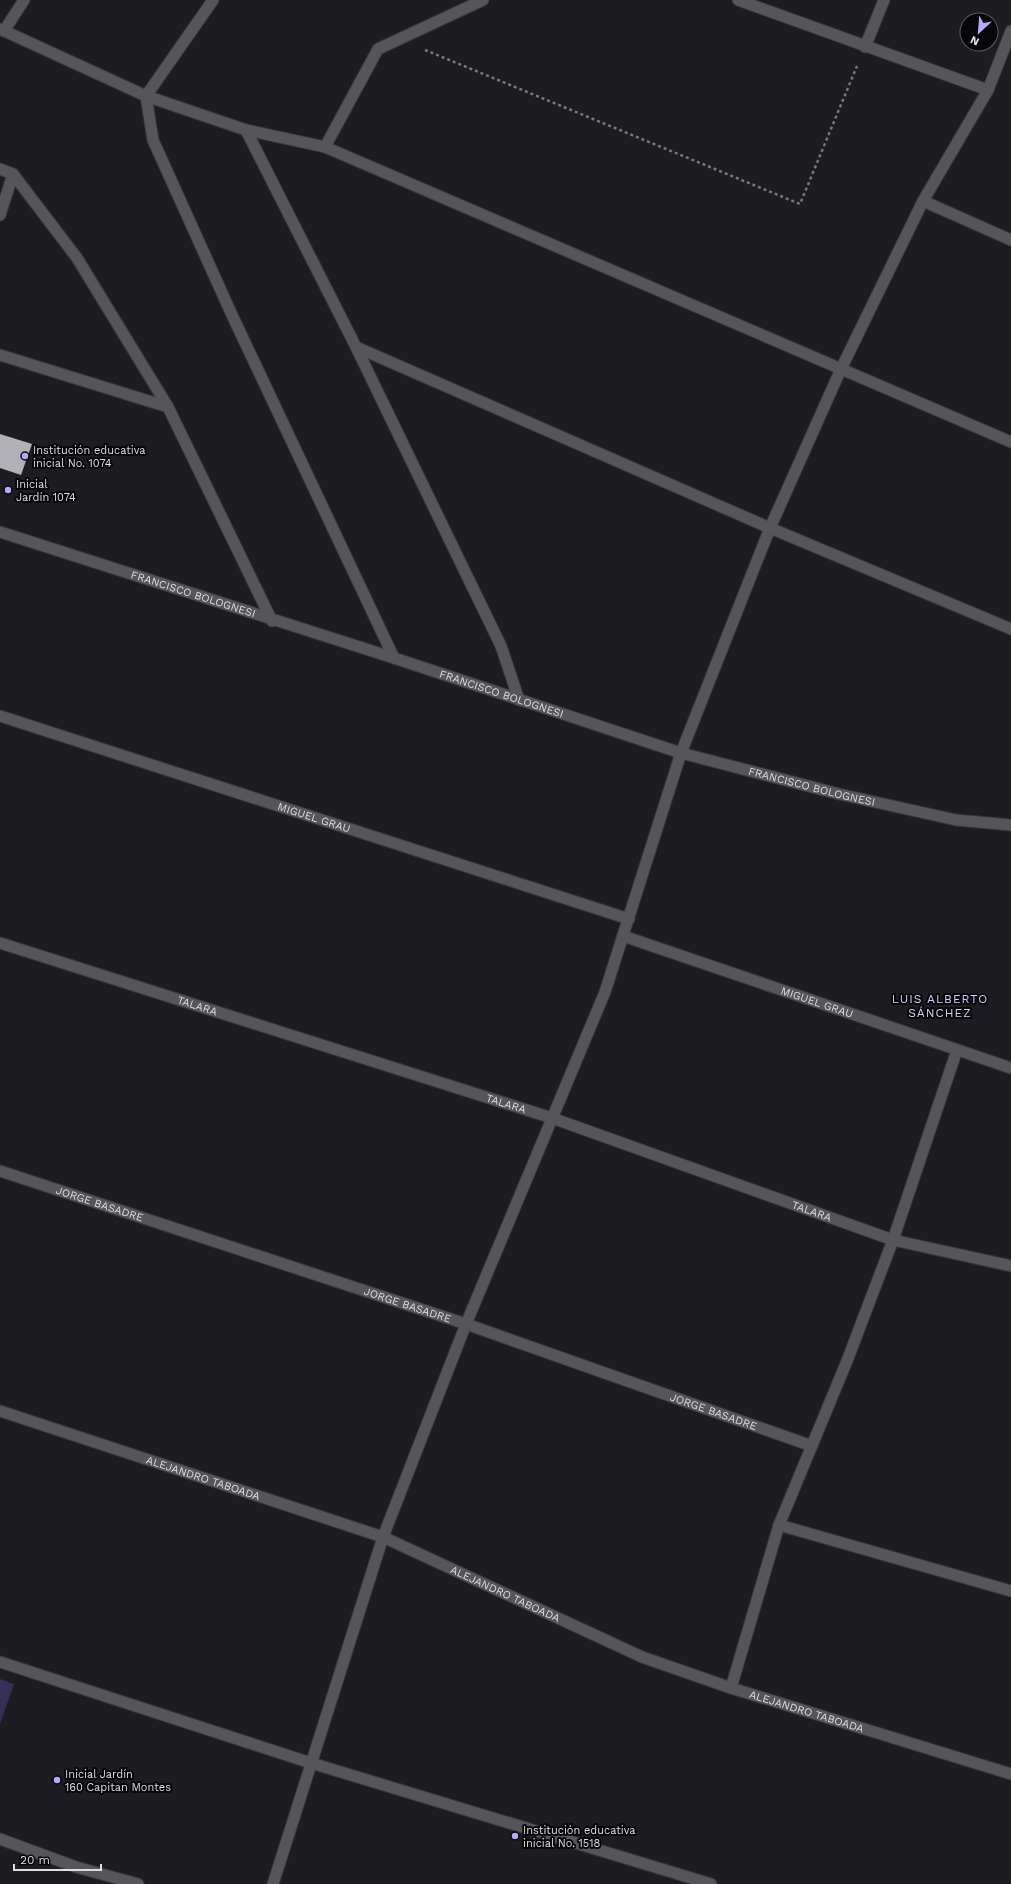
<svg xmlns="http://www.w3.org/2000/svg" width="1011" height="1884" viewBox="0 0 1011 1884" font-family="'Work Sans',sans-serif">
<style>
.green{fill:#353054}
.building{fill:#b2b1b8}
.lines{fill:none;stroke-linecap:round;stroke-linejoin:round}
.minor-casing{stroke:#37373a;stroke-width:13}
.path{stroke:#79797d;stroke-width:2.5;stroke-dasharray:3 3;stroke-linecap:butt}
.minor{stroke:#55555a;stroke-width:11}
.poi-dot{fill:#b4acf9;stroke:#070709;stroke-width:1.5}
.labels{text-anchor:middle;stroke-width:4;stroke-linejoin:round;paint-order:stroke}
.poi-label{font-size:11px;fill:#dfdfe2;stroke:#070709;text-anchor:start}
.street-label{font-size:11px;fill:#dfdfe2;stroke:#070709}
.neighbourhood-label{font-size:12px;letter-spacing:1px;fill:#d3d1fc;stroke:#070709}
</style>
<rect width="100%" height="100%" fill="#1d1d21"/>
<!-- green -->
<path class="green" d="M0 1679 14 1684 0 1724Z"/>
<!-- building -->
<path class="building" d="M0 434 32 444 21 475 0 468Z"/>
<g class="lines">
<defs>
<g id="minor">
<path d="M213 0 146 96 153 140 232 315 394 658"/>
<path d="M738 0 988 90"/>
<path d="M0 29 146 96 246 130 325 147 1011 442"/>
<path d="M4 31 24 0"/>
<path d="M865 47 884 0"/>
<path d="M246 130 356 347 501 646 519 700"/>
<path d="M325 147 378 49 483 0"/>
<path d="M0 169 13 174 77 258 168 407 272 621"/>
<path d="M923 201 1011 240"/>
<path d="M0 215 13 174"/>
<path d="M356 347 770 528 1011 629"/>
<path d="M0 355 168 407"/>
<path id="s1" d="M0 532 394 658 681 753 839 794 956 820 1011 825"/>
<path id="s2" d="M0 716 629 919"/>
<path id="s3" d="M623 936 1011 1068"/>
<path id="s4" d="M0 943 552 1118 893 1240 1011 1266"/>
<path id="s5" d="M0 1171 466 1324 812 1446"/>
<path id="s6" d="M0 1411 383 1537 642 1657 731 1688 1011 1774"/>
<path d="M779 1525 1011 1591"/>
<path d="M0 1662 311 1763 711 1884"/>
<path d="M731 1688 779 1525 847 1361 893 1240 957 1050"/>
<path d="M0 1839 76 1867 138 1884"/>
<path d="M273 1884 383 1537 466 1324 605 992 681 753 770 528 841 369 923 201 988 90 1011 31"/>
</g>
</defs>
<!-- minor casing -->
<use href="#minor" class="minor-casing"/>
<!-- path -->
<path class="path" d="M425 50 800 204 857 66"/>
<!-- minor -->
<use href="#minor" class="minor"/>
</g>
<!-- markers -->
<g class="poi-dot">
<circle cx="25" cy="456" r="4"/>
<circle cx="8" cy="490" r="4"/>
<circle cx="57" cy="1780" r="4"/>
<circle cx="515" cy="1836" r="4"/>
</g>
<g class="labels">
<!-- poi labels -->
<g class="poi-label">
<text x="33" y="454">Institución educativa<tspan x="33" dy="13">inicial No. 1074</tspan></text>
<text x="16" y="488">Inicial<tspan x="16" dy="13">Jardín 1074</tspan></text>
<text x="65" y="1778">Inicial Jardín<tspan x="65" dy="13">160 Capitan Montes</tspan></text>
<text x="523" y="1834">Institución educativa<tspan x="523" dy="13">inicial No. 1518</tspan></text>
</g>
<!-- street labels -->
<g class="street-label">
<text dy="4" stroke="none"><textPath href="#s1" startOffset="203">FRANCISCO BOLOGNESI</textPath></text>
<text dy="4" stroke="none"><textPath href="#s1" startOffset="527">FRANCISCO BOLOGNESI</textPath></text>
<text dy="4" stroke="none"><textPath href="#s1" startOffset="851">FRANCISCO BOLOGNESI</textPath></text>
<text dy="4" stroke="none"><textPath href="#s2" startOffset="330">MIGUEL GRAU</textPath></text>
<text dy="4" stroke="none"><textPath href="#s3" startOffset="205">MIGUEL GRAU</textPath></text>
<text dy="4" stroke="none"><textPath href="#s4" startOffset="207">TALARA</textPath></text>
<text dy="4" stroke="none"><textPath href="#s4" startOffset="531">TALARA</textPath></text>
<text dy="4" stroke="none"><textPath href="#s5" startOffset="105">JORGE BASADRE</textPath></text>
<text dy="4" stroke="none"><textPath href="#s4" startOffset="855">TALARA</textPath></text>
<text dy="4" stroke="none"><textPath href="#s5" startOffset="429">JORGE BASADRE</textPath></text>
<text dy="4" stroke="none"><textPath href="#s5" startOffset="753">JORGE BASADRE</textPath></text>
<text dy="4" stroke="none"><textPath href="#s6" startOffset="214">ALEJANDRO TABOADA</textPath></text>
<text dy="4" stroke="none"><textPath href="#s6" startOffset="538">ALEJANDRO TABOADA</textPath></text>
<text dy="4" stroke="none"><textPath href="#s6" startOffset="862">ALEJANDRO TABOADA</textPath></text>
</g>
<!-- neighbourhood labels -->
<g class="neighbourhood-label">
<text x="940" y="1003">LUIS ALBERTO<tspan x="940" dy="14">SÁNCHEZ</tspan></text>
</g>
</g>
<!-- north arrow -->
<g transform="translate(979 32) rotate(206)"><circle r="19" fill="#070709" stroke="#5d5d60"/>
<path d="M0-3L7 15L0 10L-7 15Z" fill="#b4acf9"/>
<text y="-6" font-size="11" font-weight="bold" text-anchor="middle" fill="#dfdfe2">N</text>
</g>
<!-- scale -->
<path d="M14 1864v6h87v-6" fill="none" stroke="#dfdfe2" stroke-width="2"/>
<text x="20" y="1864" font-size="12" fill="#dfdfe2" stroke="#070709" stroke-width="3" paint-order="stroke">20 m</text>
</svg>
